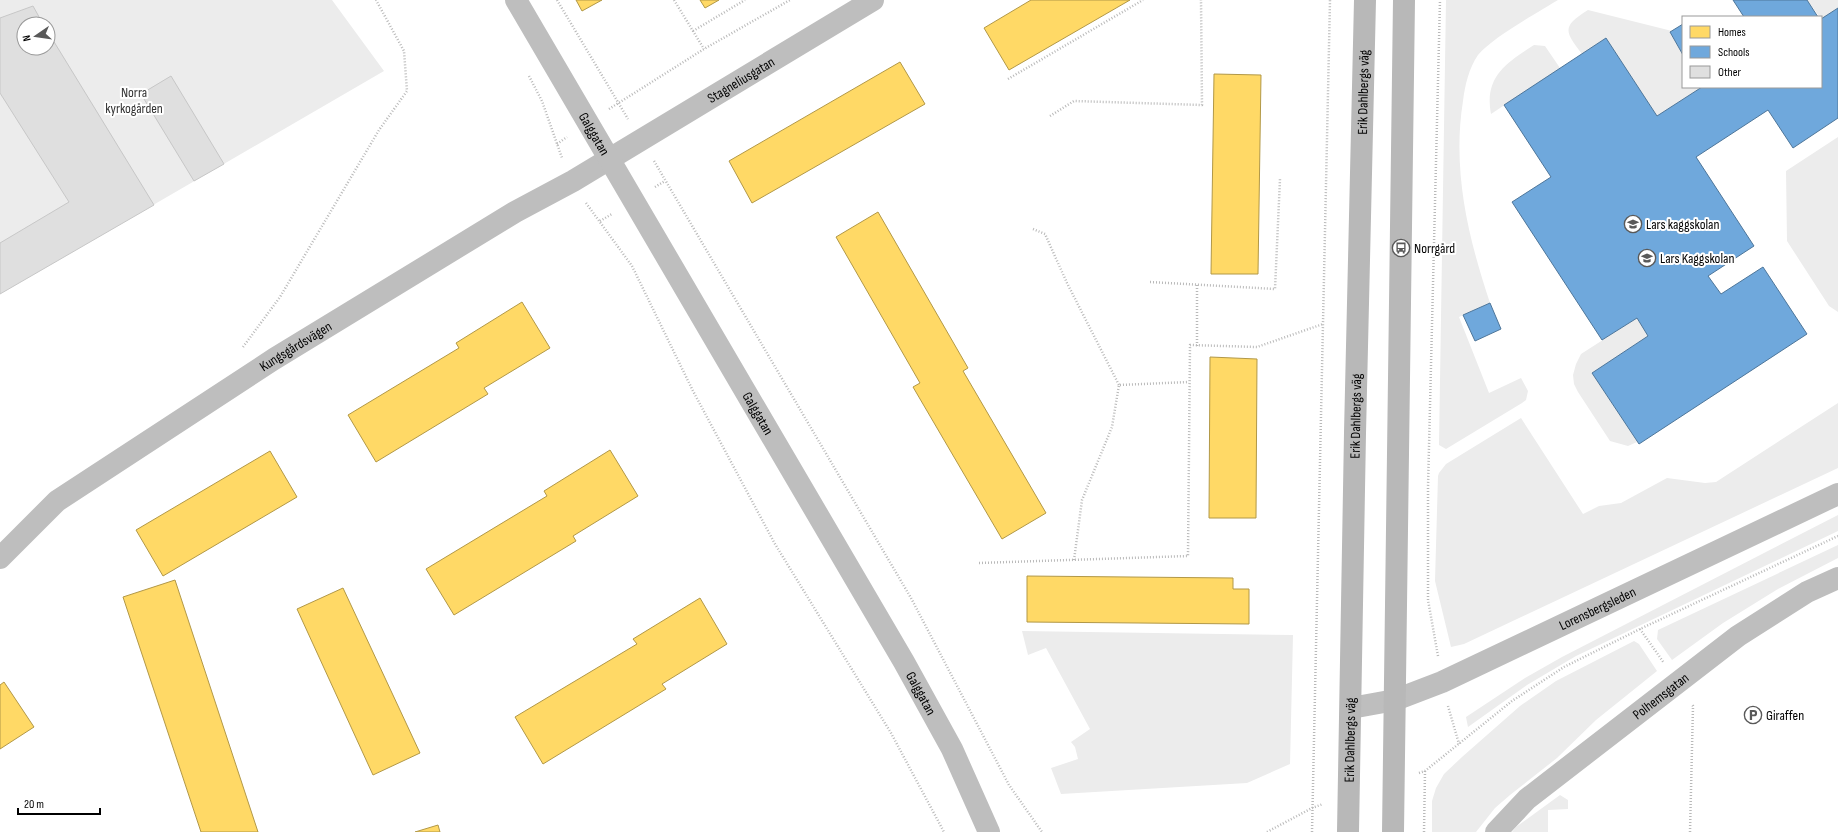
<svg xmlns="http://www.w3.org/2000/svg" width="1838" height="832" viewBox="0 0 1838 832" font-family="'Sofia Sans Condensed',sans-serif">
<style>
.green{fill:#ececec;fill-rule:evenodd}
.homes{fill:#ffd966;stroke:#b29847}
.schools{fill:#6fa8dc;stroke:#4e769a}
.building{fill:#dfdfdf;stroke:#c7c7c7}
.lines{fill:none;stroke-linecap:round;stroke-linejoin:round}
.path{stroke:#b9b9b9;stroke-width:2.5;stroke-dasharray:1 2;stroke-linecap:butt}
.minor{stroke:#bebebe;stroke-width:22}
.tertiary{stroke:#bebebe;stroke-width:22}
.secondary{stroke:#b8b8b8;stroke-width:22}
.labels{text-anchor:middle;stroke-width:4;stroke-linejoin:round;paint-order:stroke}
.street-label{font-size:14px;fill:#000;stroke:#fff}
.park-label{font-size:14px;fill:#333;stroke:#fff}
.poi-label{font-size:14px;fill:#000;stroke:#fff;text-anchor:start}
</style>
<rect width="100%" height="100%" fill="#fff"/>
<!-- green -->
<path class="green" d="M0 0H332L384 71 0 294ZM24 24H48V48H24Z
M1446 0H1558C1537 13 1493 37 1478 55 1469 68 1465 85 1463 101 1452 170 1468 237 1490 303L1459 317 1489 393 1521 378 1528 391 1526 400 1522 403 1446 449 1439 445Z
M1807 0H1838V8L1821 19Z
M1588 10 1672 31 1670 33 1683 55V87H1702L1657 116 1607 39 1582 54C1565 31 1561 27 1588 10Z
M1534 45 1545 46 1560 68 1491 114C1484 77 1506 63 1534 45Z
M1838 137V312L1829 306 1787 241 1786 171Z
M1637 318 1648 336 1592 373 1637 442 1628 446 1610 441 1578 392 1574 384 1573 375 1576 364 1581 354Z
M1838 403V468L1464 644 1451 647 1435 581 1438 476 1439 473 1446 464 1521 418 1583 514 1599 506 1621 503 1667 478 1705 483 1716 482Z
M1838 515V531L1576 656 1527 685 1468 727 1466 717 1525 678 1562 657Z
M1838 545V558L1778 589 1723 623 1672 660 1657 639 1658 630Z
M1022 631 1293 635 1290 764 1247 783 1061 794 1051 768 1078 759 1075 747 1071 742 1090 729 1046 648 1028 655Z
M1634 641 1639 644 1657 671 1596 720 1557 758 1510 795 1495 808 1476 832H1432V801L1436 788 1444 774 1462 757 1520 706 1556 681Z
M1560 795 1568 800V809L1548 810V832H1512L1516 827Z"/>
<!-- homes -->
<path class="homes" d="M576 0H602L582 11Z
M700 0H719L705 8Z
M1031 0H1130L1009 70 984 28Z
M900 62 925 104 752 203 729 161Z
M1214 74 1261 75 1258 274H1211Z
M878 212 968 368 963 371 1046 513 1002 539 913 387 920 383 836 237Z
M522 302 550 348 484 388 488 394 376 462 348 415 459 348 456 343Z
M1210 357 1257 359 1256 518H1209Z
M610 450 638 496 573 536 576 541 454 615 426 569 547 496 544 491Z
M270 451 297 497 163 576 136 530Z
M1027 576 1233 578V589H1249V624L1027 622Z
M175 580 258 832H201L123 597Z
M343 588 420 753 373 775 297 609Z
M700 598 727 644 662 684 666 689 543 764 515 717 637 644 633 639Z
M4 682 34 727 0 749V685Z
M438 825 440 832H415Z"/>
<!-- schools -->
<path class="schools" d="M1733 0H1807L1818 17H1744Z
M1838 8V118L1793 148 1768 110 1696 157 1754 246 1708 276 1721 294 1763 267 1807 334 1639 444 1592 373 1648 336 1637 318 1602 340 1512 202 1551 177 1504 105 1606 38 1657 116 1702 87H1821V19Z
M1683 24V55L1670 32Z
M1490 303 1501 329 1475 341 1463 315Z"/>
<!-- building -->
<path class="building" d="M33 6 43 24H24V48H48V32L154 205 0 294V243L69 202 0 93V18Z
M171 76 224 164 194 181 141 94Z"/>
<g class="lines">
<!-- path -->
<path class="path" d="M557 0 628 119
M674 0 704 49
M693 31 745 0
M529 76 542 101 562 158
M1008 79 1143 0
M609 109 704 49 790 0
M1050 116 1074 101 1202 105 1201 0
M557 144 567 137
M654 161 911 598 1009 785 1042 832
M655 187 665 181
M586 203 632 266 693 391 775 544 891 733 944 832
M600 221 612 214
M1033 229 1045 234 1067 283 1119 385
M1150 282 1275 289 1280 179
M1197 285V346
M243 347 280 297 379 130 407 91 404 51 376 0
M1074 560 1082 500 1112 427 1119 385 1189 382
M979 563 1188 556 1190 345 1257 347 1323 324
M1640 629 1664 663
M1438 656 1428 600V487L1440 0
M1448 706 1459 744
M1419 773 1425 771 1512 701 1564 667 1640 629 1838 536
M1267 832 1312 808 1323 804
M1312 832 1330 0
M1424 832 1425 771
M1690 832 1693 706 1691 704"/>
<!-- minor -->
<g class="minor">
<path id="s1" d="M0 558 57 501 274 359 515 212 573 181 873 0"/>
<path id="s2" d="M1496 832 1527 799 1738 636 1807 592 1838 578"/>
</g>
<!-- tertiary -->
<g class="tertiary">
<path id="s3" d="M516 0 904 662 952 749 989 832"/>
<path id="s4" d="M1351 708 1395 700 1442 682 1838 494"/>
</g>
<!-- secondary -->
<g class="secondary">
<path id="s5" d="M1348 832 1355 433 1365 0"/>
<path d="M1393 832 1404 0"/>
</g>
</g>
<!-- icons -->
<defs>
<symbol id="school-ring" viewBox="-11 -11 22 22"><circle r="9.5" fill="#fff" stroke="#595959" stroke-width="1.5"/><path d="M0-5L7-2L0 1L-7-2ZM-4 1L0 2.5L4 1V4Q0 6-4 4Z" fill="#595959"/></symbol>
<symbol id="bus-ring" viewBox="-11 -11 22 22"><circle r="9.5" fill="#fff" stroke="#595959" stroke-width="1.5"/><path d="M-5-6H5V4H4V6H2V4H-2V6H-4V4H-5ZM-3.5-4V0h7V-4ZM-3.5 1.2v1.5H-2V1.2ZM2 1.2v1.5H3.5V1.2Z" fill="#595959"/></symbol>
<symbol id="parking-ring" viewBox="-11 -11 22 22"><circle r="9.5" fill="#fff" stroke="#595959" stroke-width="1.5"/><path d="M-3.5-5.5H1a3.5 3.5 0 0 1 0 7H-1V5.5H-3.5ZM-1-3.4V-.6H.8a1.4 1.4 0 0 0 0-2.8Z" fill="#595959"/></symbol>
</defs>
<g fill-rule="evenodd">
<use href="#school-ring" x="1623" y="214" width="20" height="20"/>
<use href="#bus-ring" x="1391" y="238" width="20" height="20"/>
<use href="#school-ring" x="1637" y="248" width="20" height="20"/>
<use href="#parking-ring" x="1743" y="705" width="20" height="20"/>
</g>
<g class="labels">
<!-- street labels -->
<g class="street-label">
<text dy="5" stroke="none"><textPath href="#s1" startOffset="884">Stagneliusgatan</textPath></text>
<text dy="5" stroke="none"><textPath href="#s5" startOffset="740">Erik Dahlbergs väg</textPath></text>
<text dy="5" stroke="none"><textPath href="#s3" startOffset="155">Galggatan</textPath></text>
<text dy="5" stroke="none"><textPath href="#s1" startOffset="365">Kungsgårdsvägen</textPath></text>
<text dy="5" stroke="none"><textPath href="#s3" startOffset="479">Galggatan</textPath></text>
<text dy="5" stroke="none"><textPath href="#s5" startOffset="416">Erik Dahlbergs väg</textPath></text>
<text dy="5" stroke="none"><textPath href="#s4" startOffset="267">Lorensbergsleden</textPath></text>
<text dy="5" stroke="none"><textPath href="#s3" startOffset="803">Galggatan</textPath></text>
<text dy="5" stroke="none"><textPath href="#s2" startOffset="214">Polhemsgatan</textPath></text>
<text dy="5" stroke="none"><textPath href="#s5" startOffset="92">Erik Dahlbergs väg</textPath></text>
</g>
<!-- park labels -->
<g class="park-label">
<text x="134" y="97">Norra<tspan x="134" dy="16">kyrkogården</tspan></text>
</g>
<!-- poi labels -->
<g class="poi-label">
<text x="1646" y="229">Lars kaggskolan</text>
<text x="1414" y="253">Norrgård</text>
<text x="1660" y="263">Lars Kaggskolan</text>
<text x="1766" y="720">Giraffen</text>
</g>
</g>
<!-- legend -->
<rect x="1682" y="16" width="140" height="72" fill="#ffffff" stroke="#999999"/>
<rect x="1690" y="26" width="20" height="12" fill="#ffd966" stroke="#999999"/>
<text x="1718" y="36" font-size="12" fill="#000000">Homes</text>
<rect x="1690" y="46" width="20" height="12" fill="#6fa8dc" stroke="#999999"/>
<text x="1718" y="56" font-size="12" fill="#000000">Schools</text>
<rect x="1690" y="66" width="20" height="12" fill="#dfdfdf" stroke="#999999"/>
<text x="1718" y="76" font-size="12" fill="#000000">Other</text>
<!-- north arrow -->
<g transform="translate(36 36) rotate(257)"><circle r="19" fill="#ffffff" stroke="#999999"/>
<path d="M0-3L7 15L0 10L-7 15Z" fill="#595959"/>
<text y="-6" font-size="11" font-weight="bold" text-anchor="middle" fill="#000000">N</text>
</g>
<!-- scale -->
<path d="M18 808v6h82v-6" fill="none" stroke="#000000" stroke-width="2"/>
<text x="24" y="808" font-size="12" fill="#000000" stroke="#ffffff" stroke-width="3" paint-order="stroke">20 m</text>
</svg>
